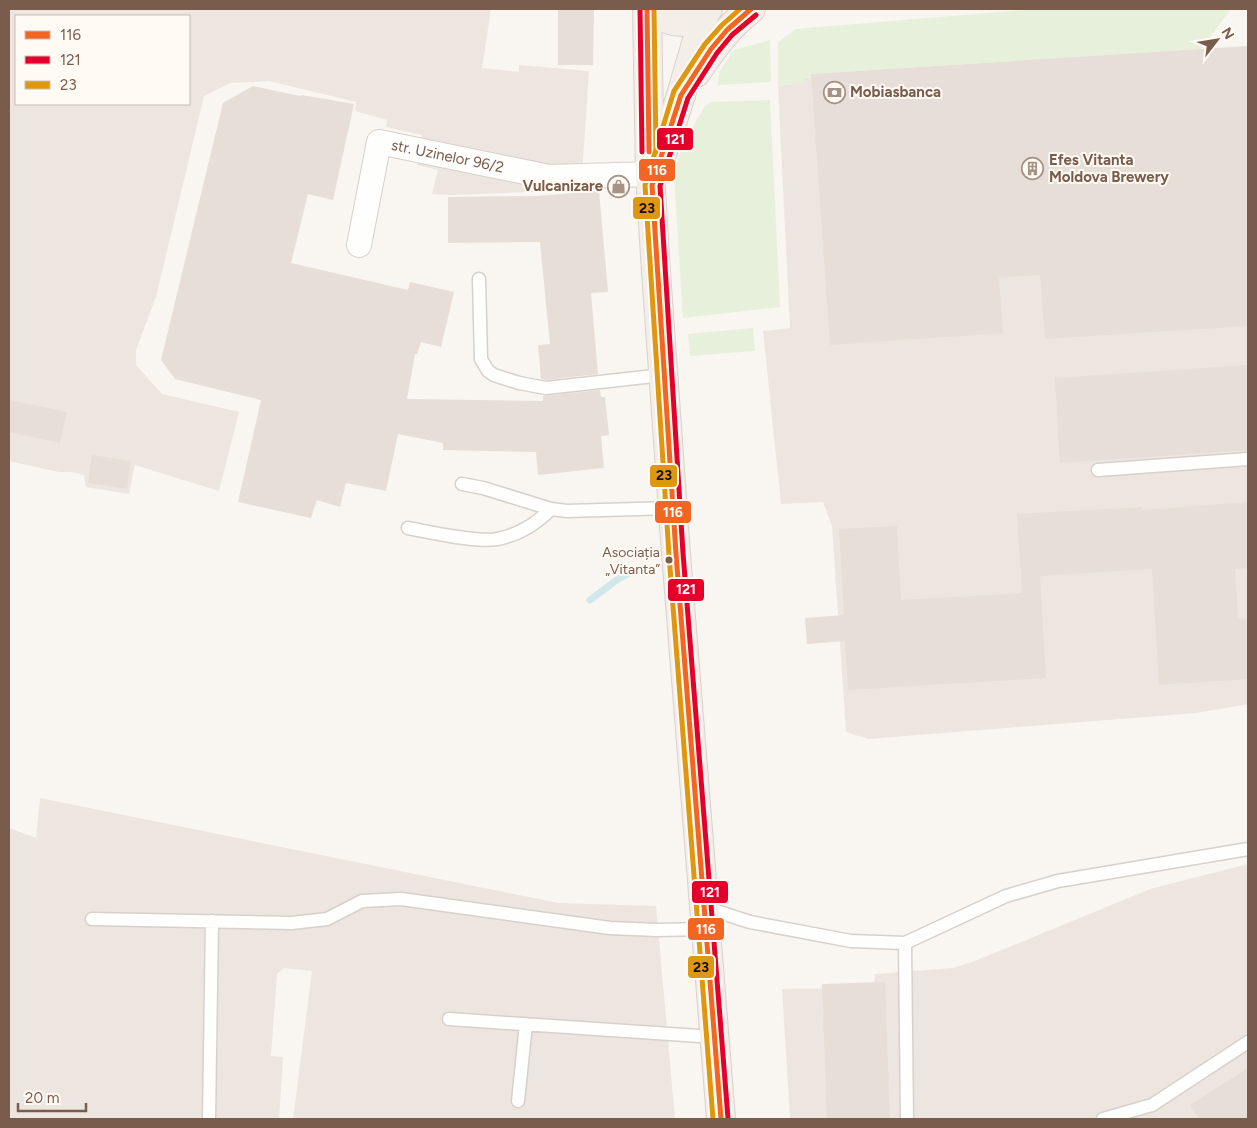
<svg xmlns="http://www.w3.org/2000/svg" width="1257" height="1128" viewBox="0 0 1257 1128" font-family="Figtree,sans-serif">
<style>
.industrial{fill:#ede5e0;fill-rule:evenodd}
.green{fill:#e7f0db}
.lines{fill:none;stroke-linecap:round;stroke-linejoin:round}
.stream{stroke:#d0e8ea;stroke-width:7}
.building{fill:#e6ded7}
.service-casing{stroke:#d7d1cb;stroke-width:15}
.minor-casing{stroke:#d7d1cb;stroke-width:26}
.primary-casing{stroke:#dad1cc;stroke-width:30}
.service{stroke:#fefefd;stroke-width:12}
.minor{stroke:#fefefd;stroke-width:24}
.primary{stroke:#f3eee8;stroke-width:28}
.bus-1-casing{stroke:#fffaf3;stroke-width:9}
.bus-2-casing{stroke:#fffaf3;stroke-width:9}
.bus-3-casing{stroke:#fffaf3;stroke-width:9}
.bus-1{stroke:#f26522;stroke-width:5}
.bus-2{stroke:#e4002b;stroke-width:5}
.bus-3{stroke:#de970f;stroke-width:5}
.bus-dot{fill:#7a5c4d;stroke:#fffaf3;stroke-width:2}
.labels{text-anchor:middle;stroke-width:4;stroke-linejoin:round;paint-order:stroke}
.bus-label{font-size:14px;fill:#7a5c4d;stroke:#fffaf3;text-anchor:end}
.poi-label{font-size:15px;font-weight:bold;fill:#7a5c4d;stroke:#fffaf3;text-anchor:start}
.street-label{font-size:15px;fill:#7a5c4d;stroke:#fffaf3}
.line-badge{stroke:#fffaf3;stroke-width:2}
.badge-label{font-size:14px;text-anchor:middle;font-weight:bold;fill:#fff}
.pale-badge-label{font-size:14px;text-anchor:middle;font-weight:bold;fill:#111}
</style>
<rect width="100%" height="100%" fill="#f9f5f0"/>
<!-- industrial -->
<path class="industrial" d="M9 9H491L482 68 519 72V65L589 71 581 190 451 195 432 194 438 170 417 165 422 135 386 127 387 120 355 111 356 102 269 81 230 83 204 96 156 297 136 350V365L162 394 239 412 219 491 135 465 129 494 86 487 84 475 72 472H59L9 461ZM16 16H189V104H16Z
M1248 50V704L1196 713 868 739 846 732 832 526 823 502 781 504 763 331 790 328 778 86 804 83V78Z
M40 798 558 903 656 906 675 1119H293L312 971 284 968 277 974 271 1056 283 1057 279 1119H9V828L36 838Z
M1248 864V1119H790L782 989 874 988 875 974 953 968 975 961 1150 889Z"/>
<!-- green -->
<path class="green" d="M1037 9H1231L1201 49 812 74V77L804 78V83L778 86V42L796 29Z
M770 40 771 82 718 85 719 72 734 50Z
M770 100 780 307 683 318 674 174 682 146 705 106 711 102Z
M753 328 755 351 690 356 688 334Z"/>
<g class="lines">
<!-- stream -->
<path class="stream" d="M590 600 618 579 631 572"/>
</g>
<!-- building -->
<path class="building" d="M558 9H594L593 65H558Z
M1248 46V326L1045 339 1040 275 999 278 1003 333 830 345 811 74Z
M253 86 300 96 302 95 354 104 333 200 308 194 291 263 408 290 410 282 454 292 441 347 421 342 417 354H415L407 399 543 401V396L600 390 601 397H605L609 435 601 436 604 468 538 475 536 452 443 450V443L398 434 386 491 346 483 340 507 317 500 311 518 238 502 261 400 175 379 161 360 223 103Z
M599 191 608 292 591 293 598 374 546 380 541 379 538 345 550 344 540 242 448 243V197L537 196Z
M1248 365V450L1060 463 1055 378Z
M9 400 67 412 60 443 9 432Z
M92 455 131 461 127 489 88 483Z
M1248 502V568L1235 569 1238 619 1248 618V679L1159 685 1152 569 1040 576 1046 678 848 690 845 641 807 644 805 618 844 615 839 529 897 526 901 600 1022 593 1017 514 1142 507V510Z
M885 982 890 1119H827L822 984Z
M1248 1068V1119H1199L1190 1105Z"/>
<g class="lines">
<defs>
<path id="service" d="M479 279 481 359 488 371 494 375 519 383 546 388 663 375
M1098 470 1248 459
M462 484 483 488 551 509 567 511 673 508
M408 528C430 532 478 543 497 539 519 535 536 524 551 509
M704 907 750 922 851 941 905 943 1006 896 1058 881 1248 849
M92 919 292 923 327 919 362 901 401 899 610 928 657 930 706 929
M905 943 907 1119
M449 1019 714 1037
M518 1101 526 1024
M209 1119 212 921
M1103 1119 1152 1105 1248 1042"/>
<g id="minor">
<path id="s1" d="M359 245 379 142 549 177 650 174"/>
</g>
<path id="primary" d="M647 9 650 174 656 272 676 554 721 1119
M654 9C668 26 694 26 708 9
M696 73C712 49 728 27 751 9
M657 169 681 95 705 13"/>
</defs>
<!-- service casing -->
<use href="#service" class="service-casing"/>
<!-- minor casing -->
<use href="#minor" class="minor-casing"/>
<!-- primary casing -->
<use href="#primary" class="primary-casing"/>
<!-- service -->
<use href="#service" class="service"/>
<!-- minor -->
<use href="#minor" class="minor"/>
<!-- primary -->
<use href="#primary" class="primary"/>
<defs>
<path id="bus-1" d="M647 9 649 152
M721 1119 676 554 652 185 681 95 711 49 727 30 751 9"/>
<path id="bus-2" d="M640 9 642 152
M728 1118 683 553 660 186 688 98 717 53 732 35 756 15"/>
<path id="bus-3" d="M654 9 656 152
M713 1119 669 555 645 185 674 91 705 44 722 25 740 9"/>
</defs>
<!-- bus-1 casing -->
<use href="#bus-1" class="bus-1-casing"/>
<!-- bus-2 casing -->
<use href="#bus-2" class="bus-2-casing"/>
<!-- bus-3 casing -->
<use href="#bus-3" class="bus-3-casing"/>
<!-- bus-1 -->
<use href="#bus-1" class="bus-1"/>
<!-- bus-2 -->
<use href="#bus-2" class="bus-2"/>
<!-- bus-3 -->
<use href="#bus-3" class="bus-3"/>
</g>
<!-- icons -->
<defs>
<symbol id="bank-ring" viewBox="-11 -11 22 22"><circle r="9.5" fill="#fffaf3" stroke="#a69286" stroke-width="1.5"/><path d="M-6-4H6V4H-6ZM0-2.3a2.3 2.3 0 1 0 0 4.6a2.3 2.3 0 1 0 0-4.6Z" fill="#a69286"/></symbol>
<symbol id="building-ring" viewBox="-11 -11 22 22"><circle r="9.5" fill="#fffaf3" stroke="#a69286" stroke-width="1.5"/><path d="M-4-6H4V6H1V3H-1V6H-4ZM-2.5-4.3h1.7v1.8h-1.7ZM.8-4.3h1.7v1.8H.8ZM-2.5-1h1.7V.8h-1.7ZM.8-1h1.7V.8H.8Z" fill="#a69286"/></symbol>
<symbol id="shop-ring" viewBox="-11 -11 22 22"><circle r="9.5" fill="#fffaf3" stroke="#a69286" stroke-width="1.5"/><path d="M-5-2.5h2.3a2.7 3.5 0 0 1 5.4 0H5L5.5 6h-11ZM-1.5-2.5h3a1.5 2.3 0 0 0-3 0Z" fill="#a69286"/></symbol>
</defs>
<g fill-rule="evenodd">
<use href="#bank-ring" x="822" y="80" width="25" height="25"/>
<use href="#building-ring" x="1020" y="156" width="25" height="25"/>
<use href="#shop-ring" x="606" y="174" width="25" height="25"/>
</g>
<!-- markers -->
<circle class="bus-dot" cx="669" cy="560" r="4.5"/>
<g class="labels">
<!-- bus labels -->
<g class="bus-label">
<text x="660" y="557">Asociația<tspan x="660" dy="17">„Vitanta”</tspan></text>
</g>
<!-- poi labels -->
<g class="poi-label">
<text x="850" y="97">Mobiasbanca</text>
<text x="1049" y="165">Efes Vitanta<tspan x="1049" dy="17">Moldova Brewery</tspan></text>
<text x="603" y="191" text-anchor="end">Vulcanizare</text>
</g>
<!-- street labels -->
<g class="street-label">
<text dy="5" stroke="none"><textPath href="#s1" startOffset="175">str. Uzinelor 96/2</textPath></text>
</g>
</g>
<g class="line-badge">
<rect x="656" y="127" width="38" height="24" rx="5" fill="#e4002b"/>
<rect x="638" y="158" width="38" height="24" rx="5" fill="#f26522"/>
<rect x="632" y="196" width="29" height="24" rx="5" fill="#de970f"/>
<rect x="649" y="464" width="29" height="24" rx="5" fill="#de970f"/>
<rect x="654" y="500" width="38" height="24" rx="5" fill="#f26522"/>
<rect x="667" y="578" width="38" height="24" rx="5" fill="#e4002b"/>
<rect x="691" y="880" width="38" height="24" rx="5" fill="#e4002b"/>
<rect x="687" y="917" width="38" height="24" rx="5" fill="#f26522"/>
<rect x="687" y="955" width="28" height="24" rx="5" fill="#de970f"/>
</g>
<g class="badge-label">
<text x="675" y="144">121</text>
<text x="657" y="175">116</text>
<text x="673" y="517">116</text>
<text x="686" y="594">121</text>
<text x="710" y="897">121</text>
<text x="706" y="934">116</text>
</g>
<g class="pale-badge-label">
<text x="647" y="213">23</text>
<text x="664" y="480">23</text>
<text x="701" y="972">23</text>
</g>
<!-- border -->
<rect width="1257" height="1128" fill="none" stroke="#7a5c4d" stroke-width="20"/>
<!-- legend -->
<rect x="15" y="15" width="175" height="90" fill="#fffaf3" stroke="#cabbb1"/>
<rect x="25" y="31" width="25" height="8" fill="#f26522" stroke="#cabbb1"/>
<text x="60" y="40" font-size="15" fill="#7a5c4d">116</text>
<rect x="25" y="56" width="25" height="8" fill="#e4002b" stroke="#cabbb1"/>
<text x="60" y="65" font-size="15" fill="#7a5c4d">121</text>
<rect x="25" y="81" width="25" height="8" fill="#de970f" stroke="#cabbb1"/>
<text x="60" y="90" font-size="15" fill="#7a5c4d">23</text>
<!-- north arrow -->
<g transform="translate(1217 40) rotate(59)" stroke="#fffaf3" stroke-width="4" paint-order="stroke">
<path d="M0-4L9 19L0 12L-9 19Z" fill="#7a5c4d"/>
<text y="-8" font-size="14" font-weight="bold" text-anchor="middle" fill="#7a5c4d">N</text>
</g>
<!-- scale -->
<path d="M18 1103v8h68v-8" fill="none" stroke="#7a5c4d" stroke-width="2.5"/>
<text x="25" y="1103" font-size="15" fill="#7a5c4d" stroke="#fffaf3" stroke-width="4" paint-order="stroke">20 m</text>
</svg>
